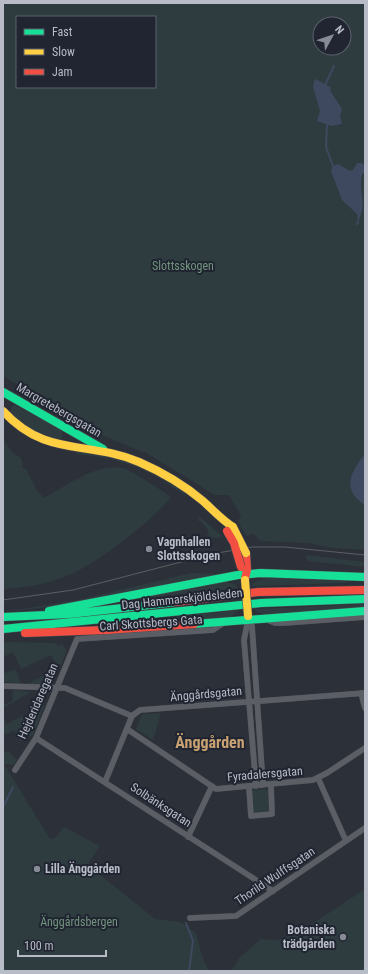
<svg xmlns="http://www.w3.org/2000/svg" width="368" height="974" viewBox="0 0 368 974" font-family="'Roboto Condensed',sans-serif">
<style>
.green{fill:#2e3c40;fill-rule:evenodd}
.water{fill:#3e485f}
.lines{fill:none;stroke-linecap:round;stroke-linejoin:round}
.stream{stroke:#3e485f;stroke-width:2}
.street-casing{stroke:#4a4c52;stroke-width:6}
.fast-casing{stroke:#4a4c52;stroke-width:9}
.slow-casing{stroke:#4a4c52;stroke-width:9}
.jam-casing{stroke:#4a4c52;stroke-width:9}
.street{stroke:#5c5e65;stroke-width:5.5}
.fast{stroke:#16e098;stroke-width:8}
.slow{stroke:#ffcf43;stroke-width:8}
.jam{stroke:#f24e42;stroke-width:8}
.tram{stroke:#5b5e64;stroke-width:1}
.slow-bridge-casing{stroke:#4a4c52;stroke-width:9;stroke-linecap:butt}
.jam-bridge-casing{stroke:#4a4c52;stroke-width:9;stroke-linecap:butt}
.slow-bridge{stroke:#ffcf43;stroke-width:8}
.jam-bridge{stroke:#f24e42;stroke-width:8}
.poi-dot{fill:#868b95;stroke:#202531;stroke-width:1.5}
.labels{text-anchor:middle;stroke-width:4;stroke-linejoin:round;paint-order:stroke}
.park-label{font-size:12px;fill:#72957e;stroke:#202531}
.street-label{font-size:12px;fill:#b7bcc7;stroke:#202531}
.poi-label{font-size:12px;font-weight:bold;fill:#b7bcc7;stroke:#202531;text-anchor:start}
.district-label{font-size:16px;font-weight:bold;fill:#c8a272;stroke:#202531}
</style>
<rect width="100%" height="100%" fill="#2c3038"/>
<!-- green -->
<path class="green" d="M3 3H365V550L332 548 308 543 260 541 254 534 246 536 238 522 241 516 229 495H215L148 454 99 434 3 376ZM17 17H155V87H17ZM320 24H344V48H320Z
M15 405 61 430 63 438 56 443 24 428 9 413 12 406Z
M3 436C7 447 11 453 21 458L23 465 14 468 22 466 23 469H26L36 489 44 498C67 486 95 463 123 468 131 470 162 491 171 497 159 512 143 525 128 537 86 570 58 586 3 589Z
M76 452C110 453 164 469 187 496 176 491 167 482 156 476 131 462 105 457 76 454Z
M199 516 223 537C217 538 211 539 207 534L209 532 201 521H198Z
M306 555 365 562V567L307 561Z
M191 573 221 574 51 607 3 612 78 600Z
M263 576 346 581V583L252 586V584L256 581 263 580Z
M228 581V583L235 584 237 588 126 600Z
M365 604V608L264 614 257 612 254 609Z
M239 610 230 618 89 629 85 627Z
M3 642 56 643 57 646 61 645V643L67 650 61 665H57L51 655 21 669 13 652 3 657Z
M58 668C53 689 46 685 27 684Z
M15 669 21 683 3 682V674Z
M13 690 31 692 3 708V705L12 701Z
M45 704 33 735 20 741 14 730 3 736V717L7 724Z
M161 713 153 740 136 729 142 714Z
M8 751 17 760 14 765 4 764 50 839H54L64 827 100 846 89 862V871L99 874 155 919 181 922 196 933 203 959 209 971H3V753Z
M268 789 269 811C266 814 257 815 253 813L251 790Z
M365 889V971H231L240 957 261 939 277 940 297 934Z"/>
<!-- water -->
<path class="water" d="M316 79 330 87 331 92 342 109 340 115 342 124 331 126 317 121 320 111 313 87 314 81Z
M357 163H361L365 165V172L362 174C358 195 368 199 358 222L357 214 342 200 331 171 333 166 338 164 350 171 353 170Z
M365 454V505C341 490 350 473 365 454Z"/>
<g class="lines">
<!-- stream -->
<path class="stream" d="M325 85 334 66
M327 125 326 147 333 166
M357 224 358 222
M3 807 13 787
M186 923 193 941 189 971"/>
<defs>
<path id="street" d="M265 619 275 623H284L365 617
M248 620 244 640 256 786
M248 620 252 626 253 641 263 785
M3 686 65 688 132 716
M361 693 365 708
M127 729 216 789 313 780 327 773 365 748
M36 738 273 891
M15 770 36 738 77 639 213 630 225 622
M318 778 346 841
M105 782 132 716 140 710 365 693
M249 787 251 816 272 814 271 785
M188 837 212 786
M190 918 236 916 365 828"/>
<path id="fast" d="M3 392 103 449
M49 611 238 575 261 573 365 577
M3 617 69 614 176 602
M194 624 365 611
M3 629 261 603 365 599"/>
<path id="slow" d="M3 411C46 458 87 440 139 462 162 472 184 485 203 501 213 510 222 520 233 527"/>
<path id="jam" d="M245 579 247 570 246 553
M176 602 258 592 365 590
M25 633 106 630 194 624"/>
</defs>
<!-- street casing -->
<use href="#street" class="street-casing"/>
<!-- fast casing -->
<use href="#fast" class="fast-casing"/>
<!-- slow casing -->
<use href="#slow" class="slow-casing"/>
<!-- jam casing -->
<use href="#jam" class="jam-casing"/>
<!-- street -->
<use href="#street" class="street"/>
<!-- fast -->
<use href="#fast" class="fast"/>
<!-- slow -->
<use href="#slow" class="slow"/>
<!-- jam -->
<use href="#jam" class="jam"/>
<!-- tram -->
<path class="tram" d="M3 600 73 590 212 554 252 547H285L365 555"/>
<defs>
<path id="slow-bridge" d="M233 527 246 553
M245 580 248 616"/>
<path id="jam-bridge" d="M227 531 234 543 241 567"/>
</defs>
<!-- slow-bridge casing -->
<use href="#slow-bridge" class="slow-bridge-casing"/>
<!-- jam-bridge casing -->
<use href="#jam-bridge" class="jam-bridge-casing"/>
<!-- slow-bridge -->
<use href="#slow-bridge" class="slow-bridge"/>
<!-- jam-bridge -->
<use href="#jam-bridge" class="jam-bridge"/>
</g>
<!-- markers -->
<g class="poi-dot">
<circle cx="149" cy="549" r="4"/>
<circle cx="37" cy="869" r="4"/>
<circle cx="343" cy="937" r="4"/>
</g>
<g class="labels">
<!-- park labels -->
<g class="park-label">
<text x="183" y="270">Slottsskogen</text>
<text x="79" y="926">Änggårdsbergen</text>
</g>
<!-- street labels -->
<g class="street-label">
<text transform="translate(59 410) rotate(30)" y="4">Margretebergsgatan</text>
<text transform="translate(182 599) rotate(-6)" y="4">Dag Hammarskjöldsleden</text>
<text transform="translate(151 623) rotate(-4)" y="4">Carl Skottsbergs Gata</text>
<text transform="translate(206 694) rotate(-5)" y="4">Änggårdsgatan</text>
<text transform="translate(38 701) rotate(-66)" y="4">Hejderidaregatan</text>
<text transform="translate(265 774) rotate(-5)" y="4">Fyradalersgatan</text>
<text transform="translate(161 805) rotate(33)" y="4">Solbänksgatan</text>
<text transform="translate(275 876) rotate(-34)" y="4">Thorild Wulffsgatan</text>
</g>
<!-- poi labels -->
<g class="poi-label">
<text x="157" y="546">Vagnhallen<tspan x="157" dy="14">Slottsskogen</tspan></text>
<text x="45" y="873">Lilla Änggården</text>
<text x="335" y="934" text-anchor="end">Botaniska<tspan x="335" dy="14">trädgården</tspan></text>
</g>
<!-- district labels -->
<g class="district-label">
<text x="210" y="748">Änggården</text>
</g>
</g>
<!-- border -->
<rect width="368" height="974" fill="none" stroke="#b7bcc7" stroke-width="8"/>
<!-- legend -->
<rect x="16" y="16" width="140" height="72" fill="#202531" stroke="#5c616d"/>
<rect x="24" y="29" width="20" height="6" fill="#16e098" stroke="#5c616d"/>
<text x="52" y="36" font-size="12" fill="#b7bcc7">Fast</text>
<rect x="24" y="49" width="20" height="6" fill="#ffcf43" stroke="#5c616d"/>
<text x="52" y="56" font-size="12" fill="#b7bcc7">Slow</text>
<rect x="24" y="69" width="20" height="6" fill="#f24e42" stroke="#5c616d"/>
<text x="52" y="76" font-size="12" fill="#b7bcc7">Jam</text>
<!-- north arrow -->
<g transform="translate(332 36) rotate(50)"><circle r="19" fill="#202531" stroke="#5c616d"/>
<path d="M0-3L7 15L0 10L-7 15Z" fill="#868b95"/>
<text y="-6" font-size="11" font-weight="bold" text-anchor="middle" fill="#b7bcc7">N</text>
</g>
<!-- scale -->
<path d="M18 950v6h88v-6" fill="none" stroke="#b7bcc7" stroke-width="2"/>
<text x="24" y="950" font-size="12" fill="#b7bcc7" stroke="#202531" stroke-width="3" paint-order="stroke">100 m</text>
</svg>
